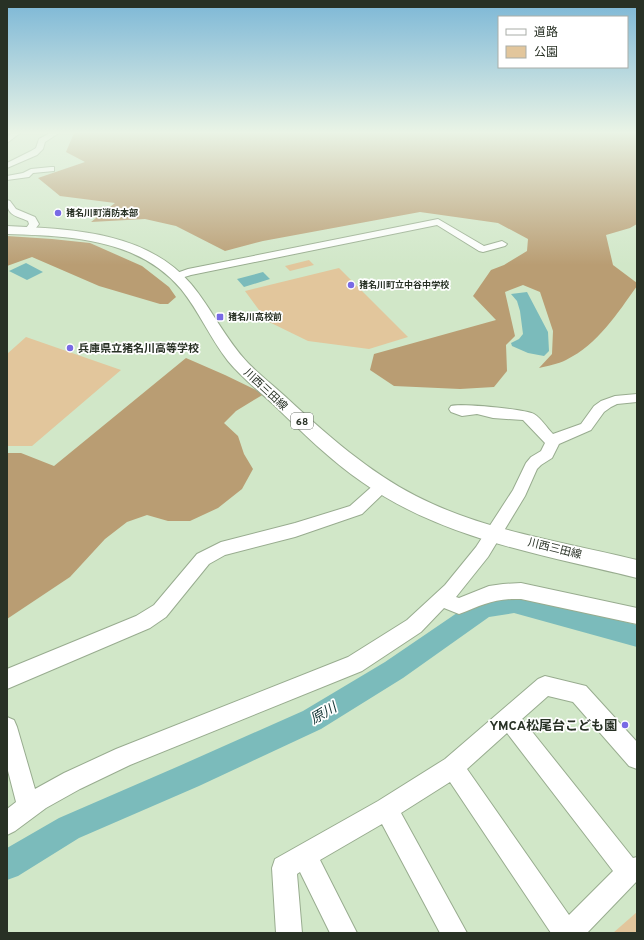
<svg xmlns="http://www.w3.org/2000/svg" width="644" height="940" viewBox="0 0 644 940" font-family="Overpass,'Noto Sans JP',sans-serif">
<style>
.green{fill:#e2c69c}
.forest{fill:#b99d73}
.water{fill:#7bbbbb}
.lines{fill:none;stroke-linecap:round;stroke-linejoin:round}
.river{fill:#7bbbbb;fill-rule:evenodd}
.minor-casing{stroke:#98ac8f;stroke-width:2}
.major-casing{stroke:#98ac8f;stroke-width:2}
.minor{fill:#fff;fill-rule:evenodd}
.major{fill:#fff;fill-rule:evenodd}
.poi-dot{fill:#786ae5;stroke:#fff;stroke-width:1.5}
.labels{text-anchor:middle;stroke-width:3.5;stroke-linejoin:round;paint-order:stroke}
.far-poi-label{font-size:9px;font-weight:bold;fill:#283125;stroke:#fff;text-anchor:start}
.shield{fill:#fff;stroke:#686f66;stroke-width:1}
.shield-label{font-size:10px;font-weight:bold;fill:#283125}
.poi-label{font-size:11px;font-weight:bold;fill:#283125;stroke:#fff;text-anchor:start}
.street-label{font-size:11px;fill:#283125;stroke:#fff}
.near-poi-label{font-size:13px;font-weight:bold;fill:#283125;stroke:#fff;text-anchor:end}
.near-water-label{font-size:14px;font-style:italic;fill:#163737;stroke:#fff}
</style>
<rect width="100%" height="100%" fill="#d1e7c8"/>
<!-- green -->
<path class="green" d="M309 260 314 265 290 271 285 266Z
M339 268 408 337 369 349 308 341 267 321 245 291Z
M26 337 121 370 32 446H7V354Z
M637 912V933H613Z"/>
<!-- forest -->
<path class="forest" d="M74 133H637V224L630 228 606 235 613 265 637 283V286C617 314 598 344 566 360 558 364 547 366 539 368L552 354 553 331 540 292 523 285 505 292 515 336 506 345 507 371 494 387 460 389 394 386 370 370 374 354 496 320 473 296 491 270 504 265 527 251 528 239 498 223 420 212 263 241 225 251 176 226 145 219 91 222 115 203 60 196 38 178 85 162 66 152Z
M7 236 52 239 90 243 142 266 169 287 176 297 168 304H160L99 286 32 257 7 266Z
M186 358 225 375 264 394 236 411 224 423 238 436 244 454 253 469 242 489 218 508 190 521H168L147 515 127 522 105 539 70 577 7 619V453H21L54 466Z"/>
<!-- water -->
<path class="water" d="M26 263 43 272 27 280 9 271Z
M263 272 270 279 244 287 237 279Z
M527 292 548 332 549 351 544 356 528 353 512 346 511 343 519 339 523 334 520 311 517 301 511 294Z"/>
<g class="lines">
<!-- river -->
<path class="river" d="M7 133H13L10 138 7 139Z
M514 593 637 625V647L514 613 489 617 403 678 321 729 199 786 79 838 18 876 7 880V848L59 818 179 766 303 711 385 662 476 600 484 597Z"/>
<defs>
<path id="minor" d="M12 133H20L7 143V137Z
M50 133H59L45 142 43 149 37 155 7 168V163L31 151 36 148 39 139Z
M51 167H54V171L33 173 29 177 7 180V176L23 173 31 169Z
M7 200 10 201 16 209 35 217 39 224 32 233H26L24 231 29 224 28 221C15 215 7 216 7 200Z
M438 219 484 246 502 241 507 244 505 246 483 252 479 251 437 225 191 275 178 279 173 276 174 274 188 269Z
M637 394V402L617 404 611 407 604 412 591 430 559 444 552 458 541 465 537 469 525 496 488 557 456 597 459 598 489 586 503 584 521 583 637 608V624L521 599C494 598 483 605 459 614L444 608 421 632 362 671 130 765 80 789 46 808 15 831 7 835V809L16 802 7 767V717L14 720 17 727 35 789 64 773 116 749 348 657 407 620 445 585 476 547 513 490 526 463 531 457 541 451 545 443 523 420 493 418 477 414 462 416 451 412 449 409 451 406C460 403 525 409 534 414 541 418 547 428 553 434L581 424 594 406 601 401 615 396Z
M382 480 387 482 390 486 387 490 362 514 295 537 225 555 209 564 166 617 150 628 7 689V669L136 616 154 605 197 554 221 542 295 523 350 506 377 482Z
M545 676 586 686 637 742V769L629 766 573 702 548 696 522 719 633 858 637 857V881L587 933H551L450 782 401 813 467 933H440L382 824 320 860 357 933H330L300 872 297 874 302 933H276L272 868 275 859 378 801 445 759 538 679ZM507 733 613 871 569 915 467 769Z"/>
<path id="major" d="M7 226C70 229 146 231 191 284 212 309 225 339 248 363 261 376 275 387 288 399 328 436 368 471 416 496 484 531 564 542 637 560V578C544 555 442 539 362 482 330 460 302 432 274 405 259 391 241 377 228 361 210 338 199 311 181 289 138 238 68 236 7 234Z"/>
</defs>
<!-- minor casing -->
<use href="#minor" class="minor-casing"/>
<!-- major casing -->
<use href="#major" class="major-casing"/>
<!-- minor -->
<use href="#minor" class="minor"/>
<!-- major -->
<use href="#major" class="major"/>
</g>
<!-- sky -->
<linearGradient id="sky" x2="0" y2="1"><stop stop-color="#7cb7d6"/><stop offset="0.5" stop-color="#eaf4e6"/><stop offset="1" stop-color="#eaf4e6" stop-opacity="0"/></linearGradient>
<rect width="644" height="265" fill="url(#sky)"/>
<!-- markers -->
<g class="poi-dot">
<circle cx="58" cy="213" r="4"/>
<circle cx="351" cy="285" r="4"/>
<rect x="216" y="313" width="8" height="8" rx="2"/>
<circle cx="70" cy="348" r="4"/>
<circle cx="625" cy="725" r="4"/>
</g>
<g class="labels">
<!-- far-poi labels -->
<g class="far-poi-label">
<text x="66" y="216">猪名川町消防本部</text>
<text x="359" y="288">猪名川町立中谷中学校</text>
<text x="228" y="320">猪名川高校前</text>
</g>
<!-- shield labels -->
<rect class="shield" x="291" y="413" width="22" height="16" rx="3"/>
<g class="shield-label">
<text x="302" y="425">68</text>
</g>
<!-- poi labels -->
<g class="poi-label">
<text x="78" y="352">兵庫県立猪名川高等学校</text>
</g>
<!-- street labels -->
<g class="street-label">
<text transform="translate(266 389) rotate(43)" y="4">川西三田線</text>
<text transform="translate(555 548) rotate(14)" y="4">川西三田線</text>
</g>
<!-- near-poi labels -->
<g class="near-poi-label">
<text x="617" y="730">YMCA松尾台こども園</text>
</g>
<!-- near-water labels -->
<g class="near-water-label">
<text transform="translate(323 713) rotate(-30)" y="5">原川</text>
</g>
</g>
<!-- border -->
<rect width="644" height="940" fill="none" stroke="#283125" stroke-width="16"/>
<!-- legend -->
<rect x="498" y="16" width="130" height="52" fill="#ffffff" stroke="#a9ada8"/>
<rect x="506" y="29" width="20" height="6" fill="#ffffff" stroke="#a9ada8"/>
<text x="534" y="36" font-size="12" fill="#283125">道路</text>
<rect x="506" y="46" width="20" height="12" fill="#e2c69c" stroke="#a9ada8"/>
<text x="534" y="56" font-size="12" fill="#283125">公園</text>
</svg>
